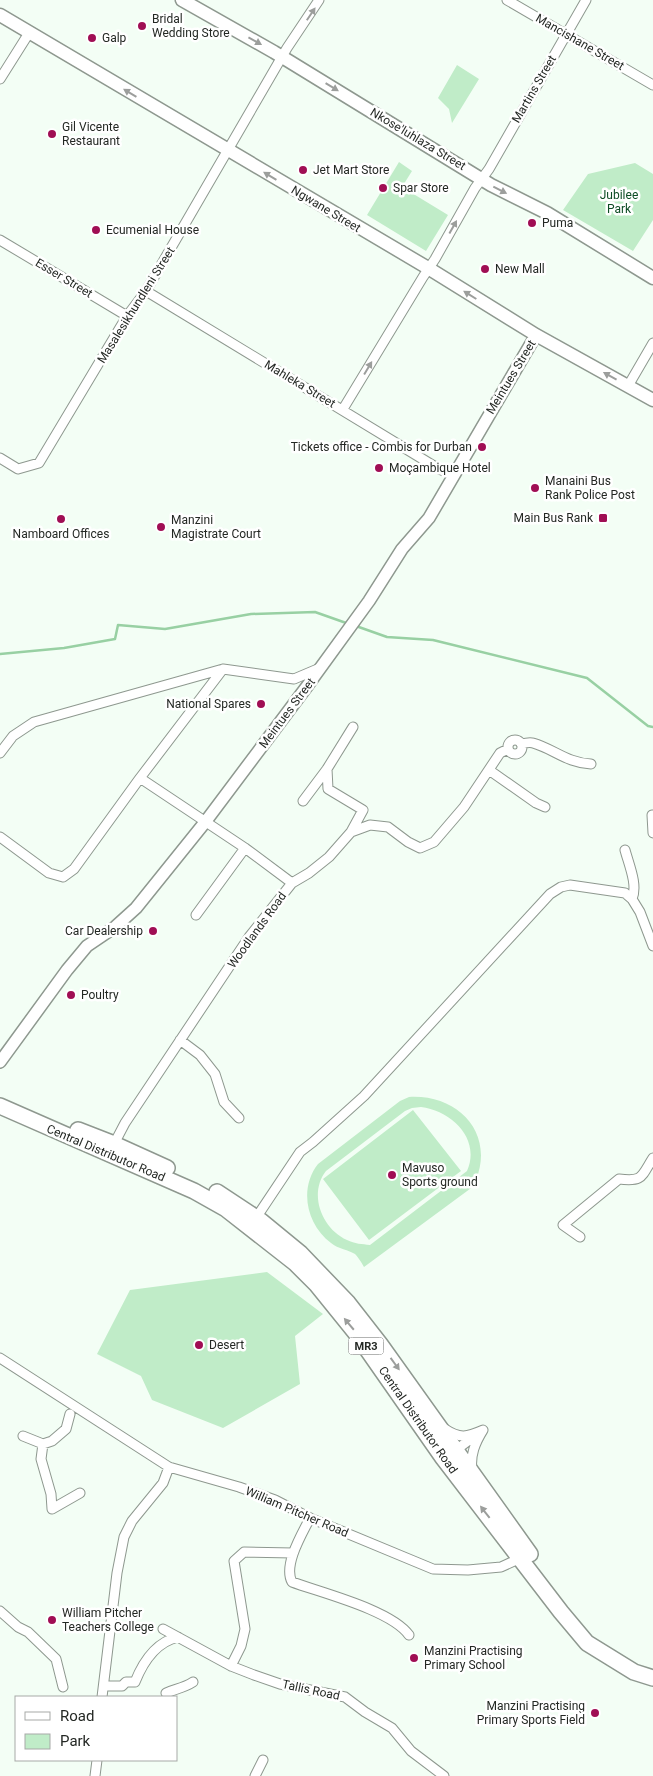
<svg xmlns="http://www.w3.org/2000/svg" width="653" height="1776" viewBox="0 0 653 1776" font-family="Roboto,sans-serif">
<style>
.green{fill:#c0ecc8;fill-rule:evenodd}
.lines{fill:none;stroke-linecap:round;stroke-linejoin:round}
.stream{stroke:#98d0a3;stroke-width:2.5}
.street-casing{stroke:#8e988f;stroke-width:11}
.secondary-casing{stroke:#8e988f;stroke-width:14}
.primary-casing{stroke:#8e988f;stroke-width:15}
.highway-casing{stroke:#8e988f;stroke-width:18}
.street{stroke:#fff;stroke-width:9}
.secondary{stroke:#fff;stroke-width:11}
.primary{stroke:#fff;stroke-width:12}
.highway{stroke:#fff;stroke-width:15}
.oneway{fill:#9c9e9c}
.poi-dot{fill:#a00e54;stroke:#fff;stroke-width:2}
.labels{text-anchor:middle;stroke-width:5;stroke-linejoin:round;paint-order:stroke}
.shield{fill:#fff;stroke:#666866;stroke-width:1}
.shield-label{font-size:11px;font-weight:bold;fill:#242824}
.poi-label{font-size:12px;fill:#242824;stroke:#fff;text-anchor:start}
.street-label{font-size:12px;fill:#242824;stroke:#fff}
.park-label{font-size:12px;fill:#0d4c24;stroke:#fff}
</style>
<rect width="100%" height="100%" fill="#f3fef5"/>
<!-- green -->
<path class="green" d="M457 65 479 79 452 123 449 109 438 98Z
M399 162 412 171 402 187 448 215 426 251 367 215Z
M635 163 653 174V220L633 251 563 210 588 174Z
M409 1097C457 1094 495 1132 476 1180L478 1183 364 1267C362 1263 358 1257 355 1254 349 1250 338 1249 331 1243 306 1224 299 1188 318 1164L400 1101ZM421 1107C452 1111 481 1139 467 1171L370 1245C362 1244 355 1244 347 1240 322 1229 308 1194 326 1171L405 1111 412 1108Z
M413 1110 461 1171 369 1240 323 1179Z
M267 1272 323 1314 295 1336 300 1384 223 1428 152 1400 141 1376 97 1354 130 1290Z"/>
<g class="lines">
<!-- stream -->
<path class="stream" d="M356 626 387 637 433 640 587 678 648 726 653 727
M0 654 64 648 115 639 118 625 165 629 251 614 315 612 349 624"/>
<defs>
<path id="street" d="M507 0 653 85
M0 79 29 33
M0 240 127 316
M146 291 439 469 453 475
M628 386 653 343
M343 409 423 277 435 259 475 188 489 169 586 0
M0 458 18 469 39 463 127 316 146 291 287 48 319 0
M508 747a7 7 0 1 1 14 0a7 7 0 1 1-14 0Z
M521 744C525 743 530 742 533 743 554 749 567 763 591 764
M0 753 13 736 34 722 223 669 294 679 320 668
M327 769 328 789 363 810 351 832
M489 770 536 803 545 807
M140 778 245 848 292 883
M303 801 327 769 353 727
M652 815 653 833
M0 837 49 873 63 877 74 869 140 778 223 669
M625 850C629 865 638 885 632 899
M196 915 245 848
M180 1040 200 1055 215 1074 224 1102 239 1118
M114 1144 125 1123 249 937 292 883 309 873 329 857 351 832 370 825 388 827 408 842 420 848 434 842 464 807 500 753 508 749
M254 1221 300 1152 313 1142 364 1096 550 894 561 887 570 885 625 893 632 899 640 912 653 946
M580 1237 563 1225 619 1179C643 1182 641 1177 653 1158
M0 1358 169 1467 239 1487 275 1500 310 1518 433 1569 468 1570 501 1567 523 1557
M445 1429C460 1439 467 1437 483 1430 475 1443 470 1455 472 1470
M23 1436 43 1444 52 1441 66 1429 70 1414
M43 1444 41 1459 51 1494 52 1509
M452 1453 476 1435
M52 1509 80 1493
M310 1518C302 1534 283 1565 292 1582 322 1593 391 1610 409 1635
M0 1611 18 1627 28 1632 56 1659 63 1687
M163 1629 231 1666 254 1675 280 1684 345 1697 365 1712 392 1728 411 1751 444 1776
M231 1666 241 1646 245 1629 234 1561 244 1552 293 1553
M104 1686H122L126 1682H135C143 1662 156 1642 178 1637
M166 1693C175 1689 184 1688 193 1682
M102 1697 117 1573 124 1537 132 1521 163 1483 169 1467
M95 1776 97 1760
M255 1776 263 1760"/>
<path id="secondary" d="M0 1062 67 970 87 946 115 927 136 908 206 821 308 685 369 601 402 549 429 518 536 335"/>
<path id="primary" d="M182 0 274 52 491 185 547 213 653 278
M0 15 428 268 536 335 653 400"/>
<path id="highway" d="M0 1106 194 1191 226 1209 295 1263 317 1285 355 1332 443 1458 561 1612 587 1643 634 1672 653 1678
M78 1130 114 1144 167 1168
M217 1192 261 1221 300 1253 348 1303 380 1344 530 1554"/>
</defs>
<!-- street casing -->
<use href="#street" class="street-casing"/>
<!-- secondary casing -->
<use href="#secondary" class="secondary-casing"/>
<!-- primary casing -->
<use href="#primary" class="primary-casing"/>
<!-- highway casing -->
<use href="#highway" class="highway-casing"/>
<!-- street -->
<use href="#street" class="street"/>
<!-- secondary -->
<use href="#secondary" class="secondary"/>
<!-- primary -->
<use href="#primary" class="primary"/>
<!-- highway -->
<use href="#highway" class="highway"/>
</g>
<!-- one-way arrows -->
<defs><path id="oneway-solid" d="M-6-.8H1V-3.2L6.5 0L1 3.2V.8H-6Z" transform="scale(1.25)"/></defs>
<g class="oneway">
<use href="#oneway-solid" transform="translate(311 14) rotate(-56)"/>
<use href="#oneway-solid" transform="translate(255 41) rotate(29)"/>
<use href="#oneway-solid" transform="translate(332 87) rotate(31)"/>
<use href="#oneway-solid" transform="translate(130 93) rotate(-149)"/>
<use href="#oneway-solid" transform="translate(270 176) rotate(-149)"/>
<use href="#oneway-solid" transform="translate(500 190) rotate(27)"/>
<use href="#oneway-solid" transform="translate(453 227) rotate(-61)"/>
<use href="#oneway-solid" transform="translate(470 295) rotate(-148)"/>
<use href="#oneway-solid" transform="translate(368 368) rotate(-59)"/>
<use href="#oneway-solid" transform="translate(610 376) rotate(-151)"/>
<use href="#oneway-solid" transform="translate(349 1324) rotate(-130)"/>
<use href="#oneway-solid" transform="translate(395 1364) rotate(54)"/>
<use href="#oneway-solid" transform="translate(485 1512) rotate(-128)"/>
</g>
<!-- markers -->
<g class="poi-dot">
<circle cx="142" cy="26" r="5"/>
<circle cx="92" cy="38" r="5"/>
<circle cx="52" cy="134" r="5"/>
<circle cx="303" cy="170" r="5"/>
<circle cx="383" cy="188" r="5"/>
<circle cx="532" cy="223" r="5"/>
<circle cx="96" cy="230" r="5"/>
<circle cx="485" cy="269" r="5"/>
<circle cx="482" cy="447" r="5"/>
<circle cx="379" cy="468" r="5"/>
<circle cx="535" cy="488" r="5"/>
<rect x="598" y="513" width="10" height="10" rx="2.5"/>
<circle cx="61" cy="519" r="5"/>
<circle cx="161" cy="527" r="5"/>
<circle cx="261" cy="704" r="5"/>
<circle cx="153" cy="931" r="5"/>
<circle cx="71" cy="995" r="5"/>
<circle cx="392" cy="1175" r="5"/>
<circle cx="199" cy="1345" r="5"/>
<circle cx="52" cy="1620" r="5"/>
<circle cx="414" cy="1658" r="5"/>
<circle cx="595" cy="1713" r="5"/>
</g>
<g class="labels">
<!-- shield labels -->
<rect class="shield" x="348.5" y="1337.5" width="35" height="17" rx="4"/>
<g class="shield-label">
<text x="366" y="1350">MR3</text>
</g>
<!-- poi labels -->
<g class="poi-label">
<text x="152" y="23">Bridal<tspan x="152" dy="14">Wedding Store</tspan></text>
<text x="102" y="42">Galp</text>
<text x="62" y="131">Gil Vicente<tspan x="62" dy="14">Restaurant</tspan></text>
<text x="313" y="174">Jet Mart Store</text>
<text x="393" y="192">Spar Store</text>
<text x="542" y="227">Puma</text>
<text x="106" y="234">Ecumenial House</text>
<text x="495" y="273">New Mall</text>
<text x="472" y="451" text-anchor="end">Tickets office - Combis for Durban</text>
<text x="389" y="472">Moçambique Hotel</text>
<text x="545" y="485">Manaini Bus<tspan x="545" dy="14">Rank Police Post</tspan></text>
<text x="593" y="522" text-anchor="end">Main Bus Rank</text>
<text x="171" y="524">Manzini<tspan x="171" dy="14">Magistrate Court</tspan></text>
<text x="61" y="538" text-anchor="middle">Namboard Offices</text>
<text x="251" y="708" text-anchor="end">National Spares</text>
<text x="143" y="935" text-anchor="end">Car Dealership</text>
<text x="81" y="999">Poultry</text>
<text x="402" y="1172">Mavuso<tspan x="402" dy="14">Sports ground</tspan></text>
<text x="209" y="1349">Desert</text>
<text x="62" y="1617">William Pitcher<tspan x="62" dy="14">Teachers College</tspan></text>
<text x="424" y="1655">Manzini Practising<tspan x="424" dy="14">Primary School</tspan></text>
<text x="585" y="1710" text-anchor="end">Manzini Practising<tspan x="585" dy="14">Primary Sports Field</tspan></text>
</g>
<!-- street labels -->
<g class="street-label">
<text transform="translate(580 42) rotate(30)" y="4">Mancishane Street</text>
<text transform="translate(534 89) rotate(-60)" y="4">Martins Street</text>
<text transform="translate(418 139) rotate(31)" y="4">Nkose'luhlaza Street</text>
<text transform="translate(326 209) rotate(31)" y="4">Ngwane Street</text>
<text transform="translate(64 278) rotate(31)" y="4">Esser Street</text>
<text transform="translate(136 305) rotate(-58)" y="4">Masalesikhundleni Street</text>
<text transform="translate(511 377) rotate(-59)" y="4">Meintues Street</text>
<text transform="translate(300 384) rotate(31)" y="4">Mahleka Street</text>
<text transform="translate(287 713) rotate(-53)" y="4">Meintues Street</text>
<text transform="translate(257 930) rotate(-54)" y="4">Woodlands Road</text>
<text transform="translate(106 1153) rotate(23)" y="4">Central Distributor Road</text>
<text transform="translate(418 1420) rotate(55)" y="4">Central Distributor Road</text>
<text transform="translate(297 1512) rotate(23)" y="4">William Pitcher Road</text>
<text transform="translate(311 1690) rotate(12)" y="4">Tallis Road</text>
</g>
<!-- park labels -->
<g class="park-label">
<text x="619" y="199">Jubilee<tspan x="619" dy="14">Park</tspan></text>
</g>
</g>
<!-- legend -->
<rect x="15" y="1696" width="162" height="65" fill="#ffffff" stroke="#a7a9a7"/>
<rect x="25" y="1712" width="25" height="8" fill="#ffffff" stroke="#a7a9a7"/>
<text x="60" y="1721" font-size="15" fill="#242824">Road</text>
<rect x="25" y="1734" width="25" height="15" fill="#c0ecc8" stroke="#a7a9a7"/>
<text x="60" y="1746" font-size="15" fill="#242824">Park</text>
</svg>
